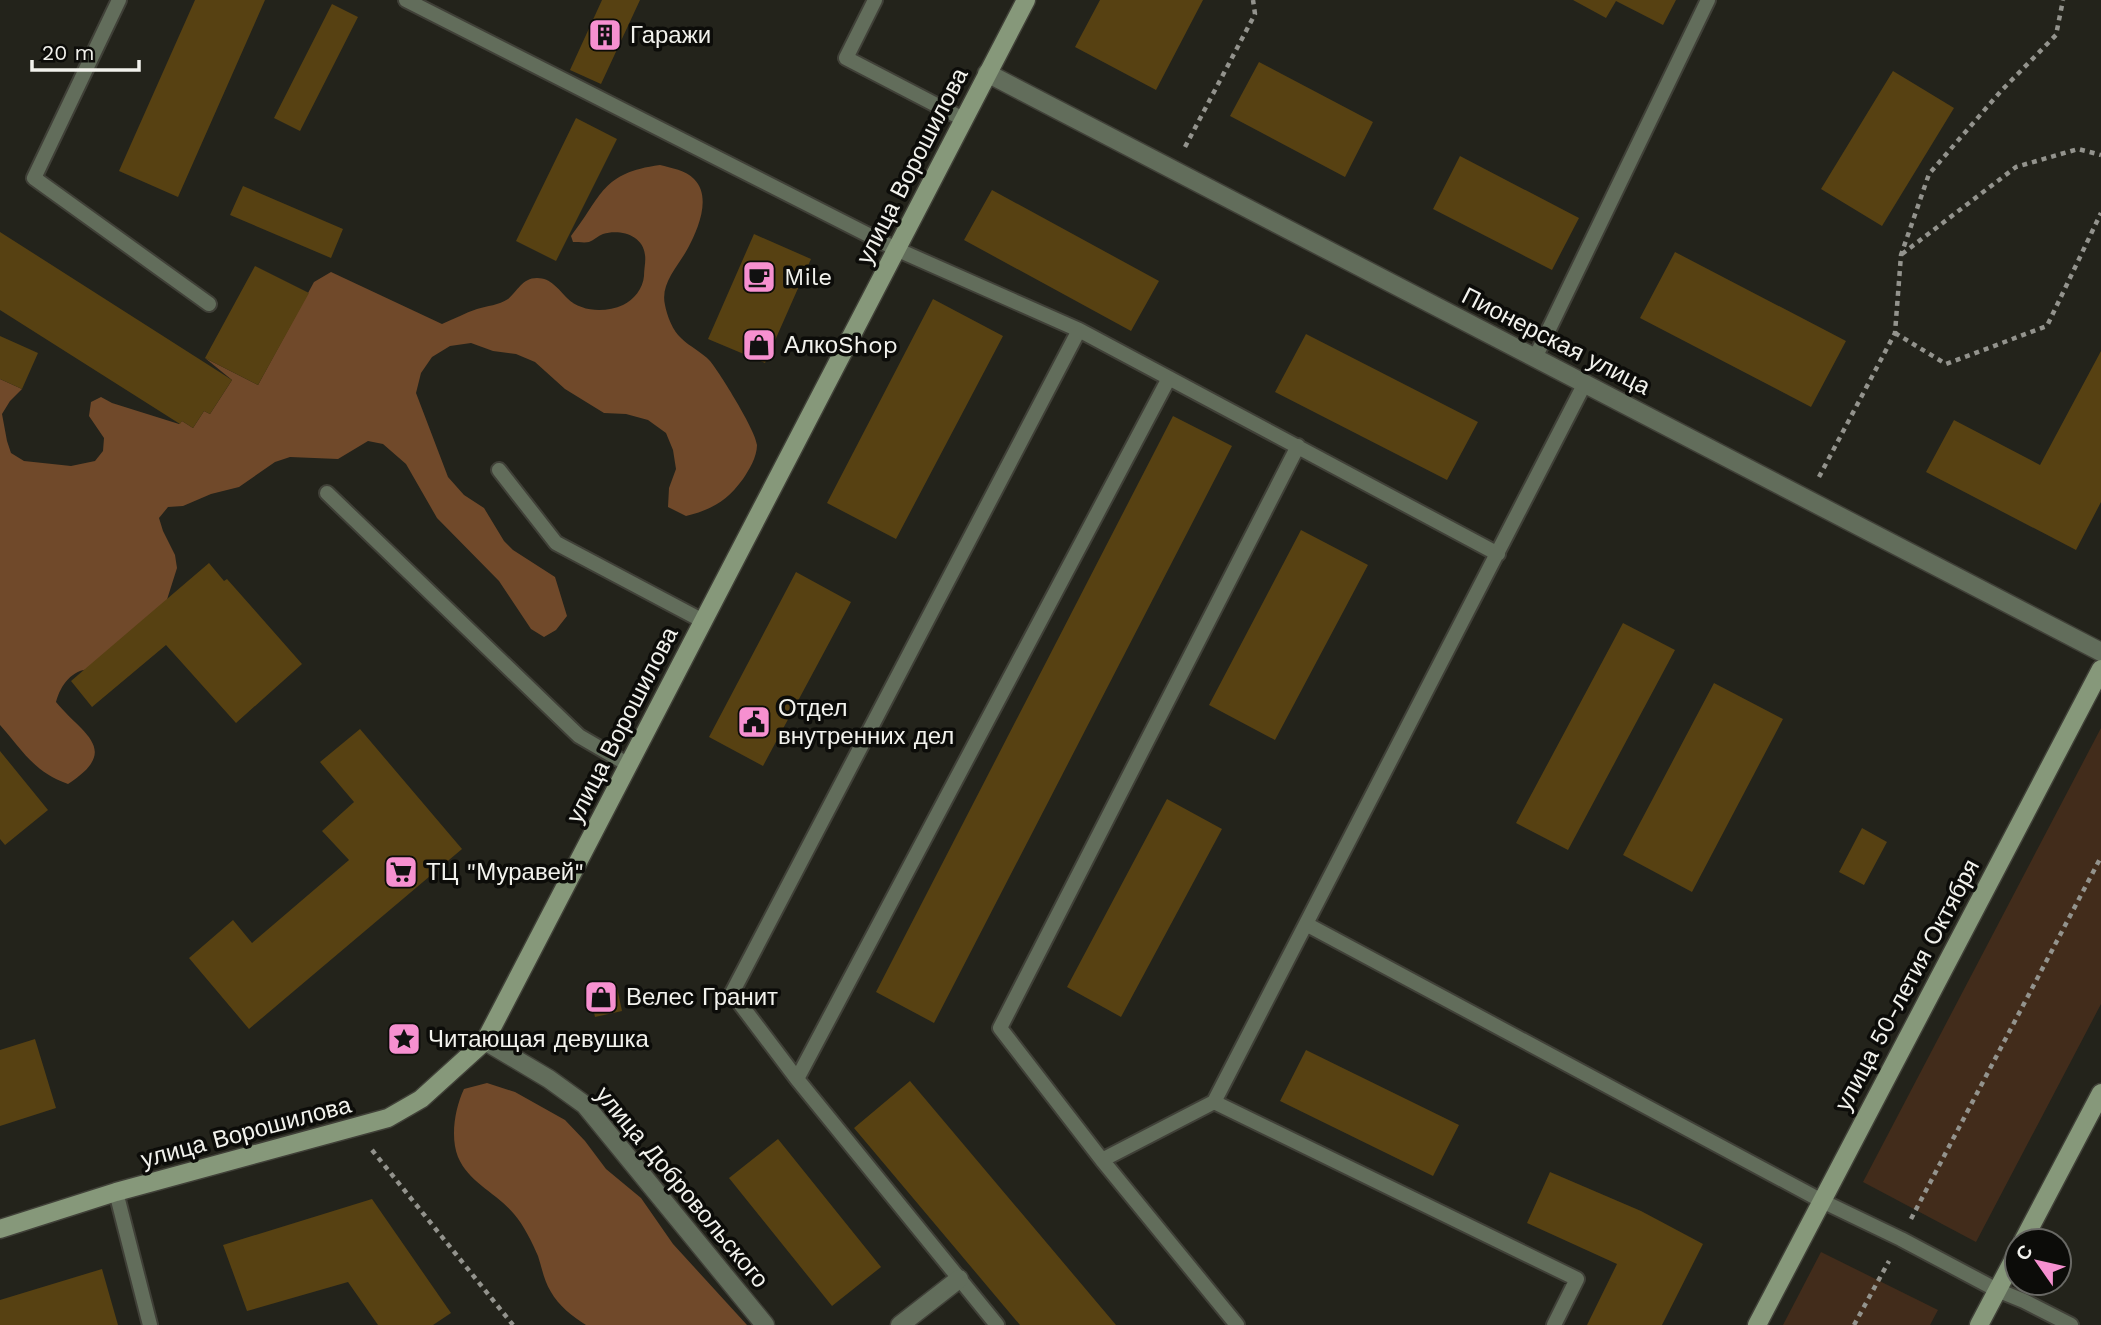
<svg xmlns="http://www.w3.org/2000/svg" width="2101" height="1325" viewBox="0 0 2101 1325" font-family="'Work Sans',sans-serif">
<style>
.green{fill:#422c1b}
.forest{fill:#70492a}
.building{fill:#574112}
.lines{fill:none;stroke-linecap:round;stroke-linejoin:round}
.lane-casing{stroke:#404038;stroke-width:18}
.street-casing{stroke:#404038;stroke-width:21}
.secondary-casing{stroke:#404038;stroke-width:21}
.path{stroke:#93938d;stroke-width:4.5;stroke-dasharray:5 5;stroke-linecap:butt}
.lane{stroke:#626d5b;stroke-width:14}
.street{stroke:#626d5b;stroke-width:18}
.secondary{stroke:#86987a;stroke-width:18}
.labels{text-anchor:middle;stroke-width:7;stroke-linejoin:round;paint-order:stroke}
.poi-label{font-size:24px;fill:#f2f2ed;stroke:#0c0c09;text-anchor:start}
.street-label{font-size:24px;fill:#f2f2ed;stroke:#0c0c09}
</style>
<rect width="100%" height="100%" fill="#23231b"/>
<!-- green -->
<path class="green" d="M2101 728V1004L1976 1242 1863 1182Z
M1821 1252 1938 1310 1930 1325H1783Z"/>
<!-- forest -->
<path class="forest" d="M660 165C671 168 686 170 694 179 712 197 698 229 688 248 678 267 660 283 665 305 667 316 673 331 681 338 690 347 702 352 710 361 720 373 756 431 757 445 757 457 749 470 743 479 727 501 711 510 686 516L668 507 669 488 676 469 673 450 666 433 648 420 626 414 604 413 565 389 535 362 516 354 493 351 471 343 450 346 432 357 421 373 416 393 448 477 464 495 484 508 504 541 513 550 555 577 567 616 556 630 544 637 531 629 499 581 437 518 406 464 383 444 368 441 338 459 290 457 275 462 239 487 211 494 183 506 168 507 159 518 163 531 175 555 177 568 164 609 90 669C72 670 61 684 56 702 82 734 122 749 68 784 34 772 23 751 0 725V379L22 389 10 401 2 414 7 441 11 453 24 461 71 466 95 461 103 451 104 438 89 416 91 402 101 397 112 403 179 424 182 421 193 428 204 411 210 414 232 380 205 358 258 385 314 282 331 272 442 324C454 319 465 313 477 309 487 306 499 305 508 299 518 291 522 278 537 278 551 278 558 289 567 298 581 312 605 313 623 305 634 300 643 288 644 276 644 269 646 261 645 255 643 235 620 229 603 234 598 236 594 240 589 242 585 243 578 242 573 242L571 236C603 195 601 173 660 165Z
M487 1083 515 1092 565 1120 585 1141 606 1169 641 1198 673 1244 747 1325H586C573 1317 558 1305 551 1292 544 1281 542 1268 538 1256 533 1244 523 1224 514 1214 497 1193 469 1183 458 1157 450 1137 455 1108 464 1089Z"/>
<!-- building -->
<path class="building" d="M195 0H265L178 197 119 171Z
M602 0H640L601 84 570 70Z
M1100 0H1203L1156 90 1075 47Z
M1573 0H1676L1663 25 1616 1 1606 18Z
M332 4 358 17 300 131 274 118Z
M1259 62 1373 122 1345 177 1230 116Z
M1893 71 1954 108 1882 226 1821 189Z
M576 118 617 139 556 261 516 241Z
M1460 156 1579 218 1552 270 1433 209Z
M243 186 343 229 331 258 230 215Z
M992 190 1159 281 1131 331 964 240Z
M0 232 232 380 210 414 204 411 193 428 182 421 180 424 0 310Z
M754 234 811 259 765 363 708 339Z
M1675 252 1846 341 1811 407 1640 318Z
M255 266 309 293 258 385 205 358Z
M933 299 1003 336 896 539 827 503Z
M1306 334 1478 422 1447 480 1275 392Z
M0 336 38 353 22 389 0 379Z
M2101 351V502L2076 550 1926 472 1954 420 2040 465Z
M1173 416 1232 446 934 1023 876 992Z
M1301 530 1368 565 1275 740 1209 705Z
M209 563 224 581 227 579 302 664 236 723 166 645 92 707 71 681Z
M796 572 851 602 763 766 709 737Z
M1623 623 1675 650 1568 850 1516 823Z
M1714 683 1783 719 1692 892 1623 855Z
M360 729 462 849 249 1029 189 958 233 920 252 943 349 860 322 831 354 802 320 762Z
M0 751 48 810 5 845 0 839Z
M1167 799 1222 829 1121 1017 1067 987Z
M1862 828 1887 842 1864 885 1839 872Z
M616 983 622 1011 595 1017 589 990Z
M35 1039 56 1108 0 1126V1050Z
M1306 1050 1459 1125 1433 1176 1280 1101Z
M910 1081 1116 1325H1020L854 1128Z
M778 1139 881 1267 832 1306 729 1178Z
M1550 1172 1641 1211 1703 1244 1662 1325H1587L1617 1264 1527 1223Z
M372 1199 451 1313 433 1325H378L348 1282 247 1311 223 1245Z
M102 1269 118 1325H0V1300Z"/>
<g class="lines">
<defs>
<path id="lane" d="M119 0 34 178 209 304
M406 0 896 249 1079 330 1498 554
M875 0 846 58 963 119
M1535 358 1708 0
M499 470 556 543 703 621
M327 493 579 736 629 765
M1306 924 1822 1201 1901 1239 1997 1290 2024 1301 2071 1325
M797 1079 732 993 1079 330
M1102 1160 1214 1102
M116 1192 150 1325
M997 1325 797 1079 1169 378
M1237 1325 1102 1160 1000 1028 1298 446
M1554 1325 1577 1279 1214 1102 1585 383"/>
<path id="street" d="M987 73 2101 652
M485 1041 549 1079 585 1105 765 1325
M900 1325 959 1279"/>
<path id="secondary" d="M0 1229 116 1192 388 1118 421 1099 485 1041 1026 0
M2023 1241 2101 1093
M1757 1325 2101 669
M1979 1325 2017 1253"/>
</defs>
<!-- lane casing -->
<use href="#lane" class="lane-casing"/>
<!-- street casing -->
<use href="#street" class="street-casing"/>
<!-- secondary casing -->
<use href="#secondary" class="secondary-casing"/>
<!-- path -->
<path class="path" d="M1185 147 1255 14 1253 0
M1902 254 2016 167 2078 149 2101 155
M1895 333 1946 364 2047 326 2101 213
M1819 477 1895 333 1901 255 1929 174 2001 91 2056 35 2063 0
M372 1150 513 1325
M1911 1219 2101 857
M1854 1325 1889 1261"/>
<!-- lane -->
<use href="#lane" class="lane"/>
<!-- street -->
<use href="#street" class="street"/>
<!-- secondary -->
<use href="#secondary" class="secondary"/>
</g>
<!-- icons -->
<defs>
<symbol id="building-square" viewBox="-11 -11 22 22"><rect x="-9" y="-9" width="18" height="18" rx="4" fill="#f690d0" stroke="#0c0c09"/><path d="M-4-6H4V6H1V3H-1V6H-4ZM-2.5-4.3h1.7v1.8h-1.7ZM.8-4.3h1.7v1.8H.8ZM-2.5-1h1.7V.8h-1.7ZM.8-1h1.7V.8H.8Z" fill="#111"/></symbol>
<symbol id="cafe-square" viewBox="-11 -11 22 22"><rect x="-9" y="-9" width="18" height="18" rx="4" fill="#f690d0" stroke="#0c0c09"/><path d="M-5.5-4.5H6V0H3Q3 3.5 0 3.5H-2.5Q-5.5 3.5-5.5 0ZM3-3.2v2h1.7v-2ZM-6 4.5H4V6H-6Z" fill="#111"/></symbol>
<symbol id="shop-square" viewBox="-11 -11 22 22"><rect x="-9" y="-9" width="18" height="18" rx="4" fill="#f690d0" stroke="#0c0c09"/><path d="M-5-2.5h2.3a2.7 3.5 0 0 1 5.4 0H5L5.5 6h-11ZM-1.5-2.5h3a1.5 2.3 0 0 0-3 0Z" fill="#111"/></symbol>
<symbol id="civic-square" viewBox="-11 -11 22 22"><rect x="-9" y="-9" width="18" height="18" rx="4" fill="#f690d0" stroke="#0c0c09"/><path d="M-.6-6.5H3V-4.5H.6V-3L4-1V1h2V6H-6V1h2V-1L-.6-3ZM-1.2 2.5V6h2.4V2.5Z" fill="#111"/></symbol>
<symbol id="supermarket-square" viewBox="-11 -11 22 22"><rect x="-9" y="-9" width="18" height="18" rx="4" fill="#f690d0" stroke="#0c0c09"/><path d="M-6-5.5h2.5l.6 2H6L4.5 2H-2.5L-4.4-4H-6ZM-1.5 3.2a1.3 1.3 0 1 0 .1 0ZM3 3.2a1.3 1.3 0 1 0 .1 0Z" fill="#111"/></symbol>
<symbol id="sight-square" viewBox="-11 -11 22 22"><rect x="-9" y="-9" width="18" height="18" rx="4" fill="#f690d0" stroke="#0c0c09"/><path d="M0-6L1.8-2.2L6-1.7L2.9 1.2L3.7 5.4L0 3.3L-3.7 5.4L-2.9 1.2L-6-1.7L-1.8-2.2Z" fill="#111"/></symbol>
</defs>
<g fill-rule="evenodd">
<use href="#building-square" x="586" y="16" width="38" height="38"/>
<use href="#cafe-square" x="740" y="258" width="38" height="38"/>
<use href="#shop-square" x="740" y="326" width="38" height="38"/>
<use href="#civic-square" x="735" y="703" width="38" height="38"/>
<use href="#supermarket-square" x="382" y="853" width="38" height="38"/>
<use href="#shop-square" x="582" y="978" width="38" height="38"/>
<use href="#sight-square" x="385" y="1020" width="38" height="38"/>
</g>
<g class="labels">
<!-- poi labels -->
<g class="poi-label">
<text x="630" y="43">Гаражи</text>
<text x="784" y="285">Mile</text>
<text x="784" y="353">АлкоShop</text>
<text x="778" y="716">Отдел<tspan x="778" dy="28">внутренних дел</tspan></text>
<text x="426" y="880">ТЦ "Муравей"</text>
<text x="626" y="1005">Велес Гранит</text>
<text x="428" y="1047">Читающая девушка</text>
</g>
<!-- street labels -->
<g class="street-label">
<text transform="translate(912 166) rotate(-63)" y="8">улица Ворошилова</text>
<text transform="translate(1556 341) rotate(27)" y="8">Пионерская улица</text>
<text transform="translate(622 725) rotate(-63)" y="8">улица Ворошилова</text>
<text transform="translate(1907 985) rotate(-62)" y="8">улица 50-летия Октября</text>
<text transform="translate(246 1132) rotate(-15)" y="8">улица Ворошилова</text>
<text transform="translate(682 1187) rotate(50)" y="8">улица Добровольского</text>
</g>
</g>
<!-- north arrow -->
<g transform="translate(2038 1262) rotate(304)"><circle r="33" fill="#0c0c09" stroke="#686864" stroke-width="2"/>
<path d="M0-5L12 26L0 18L-12 26Z" fill="#f690d0"/>
<text y="-10" font-size="19" font-weight="bold" text-anchor="middle" fill="#f2f2ed">С</text>
</g>
<!-- scale -->
<path d="M32 60v10h107v-10" fill="none" stroke="#f2f2ed" stroke-width="3.5"/>
<text x="42" y="60" font-size="21" fill="#f2f2ed" stroke="#0c0c09" stroke-width="5" paint-order="stroke">20 m</text>
</svg>
